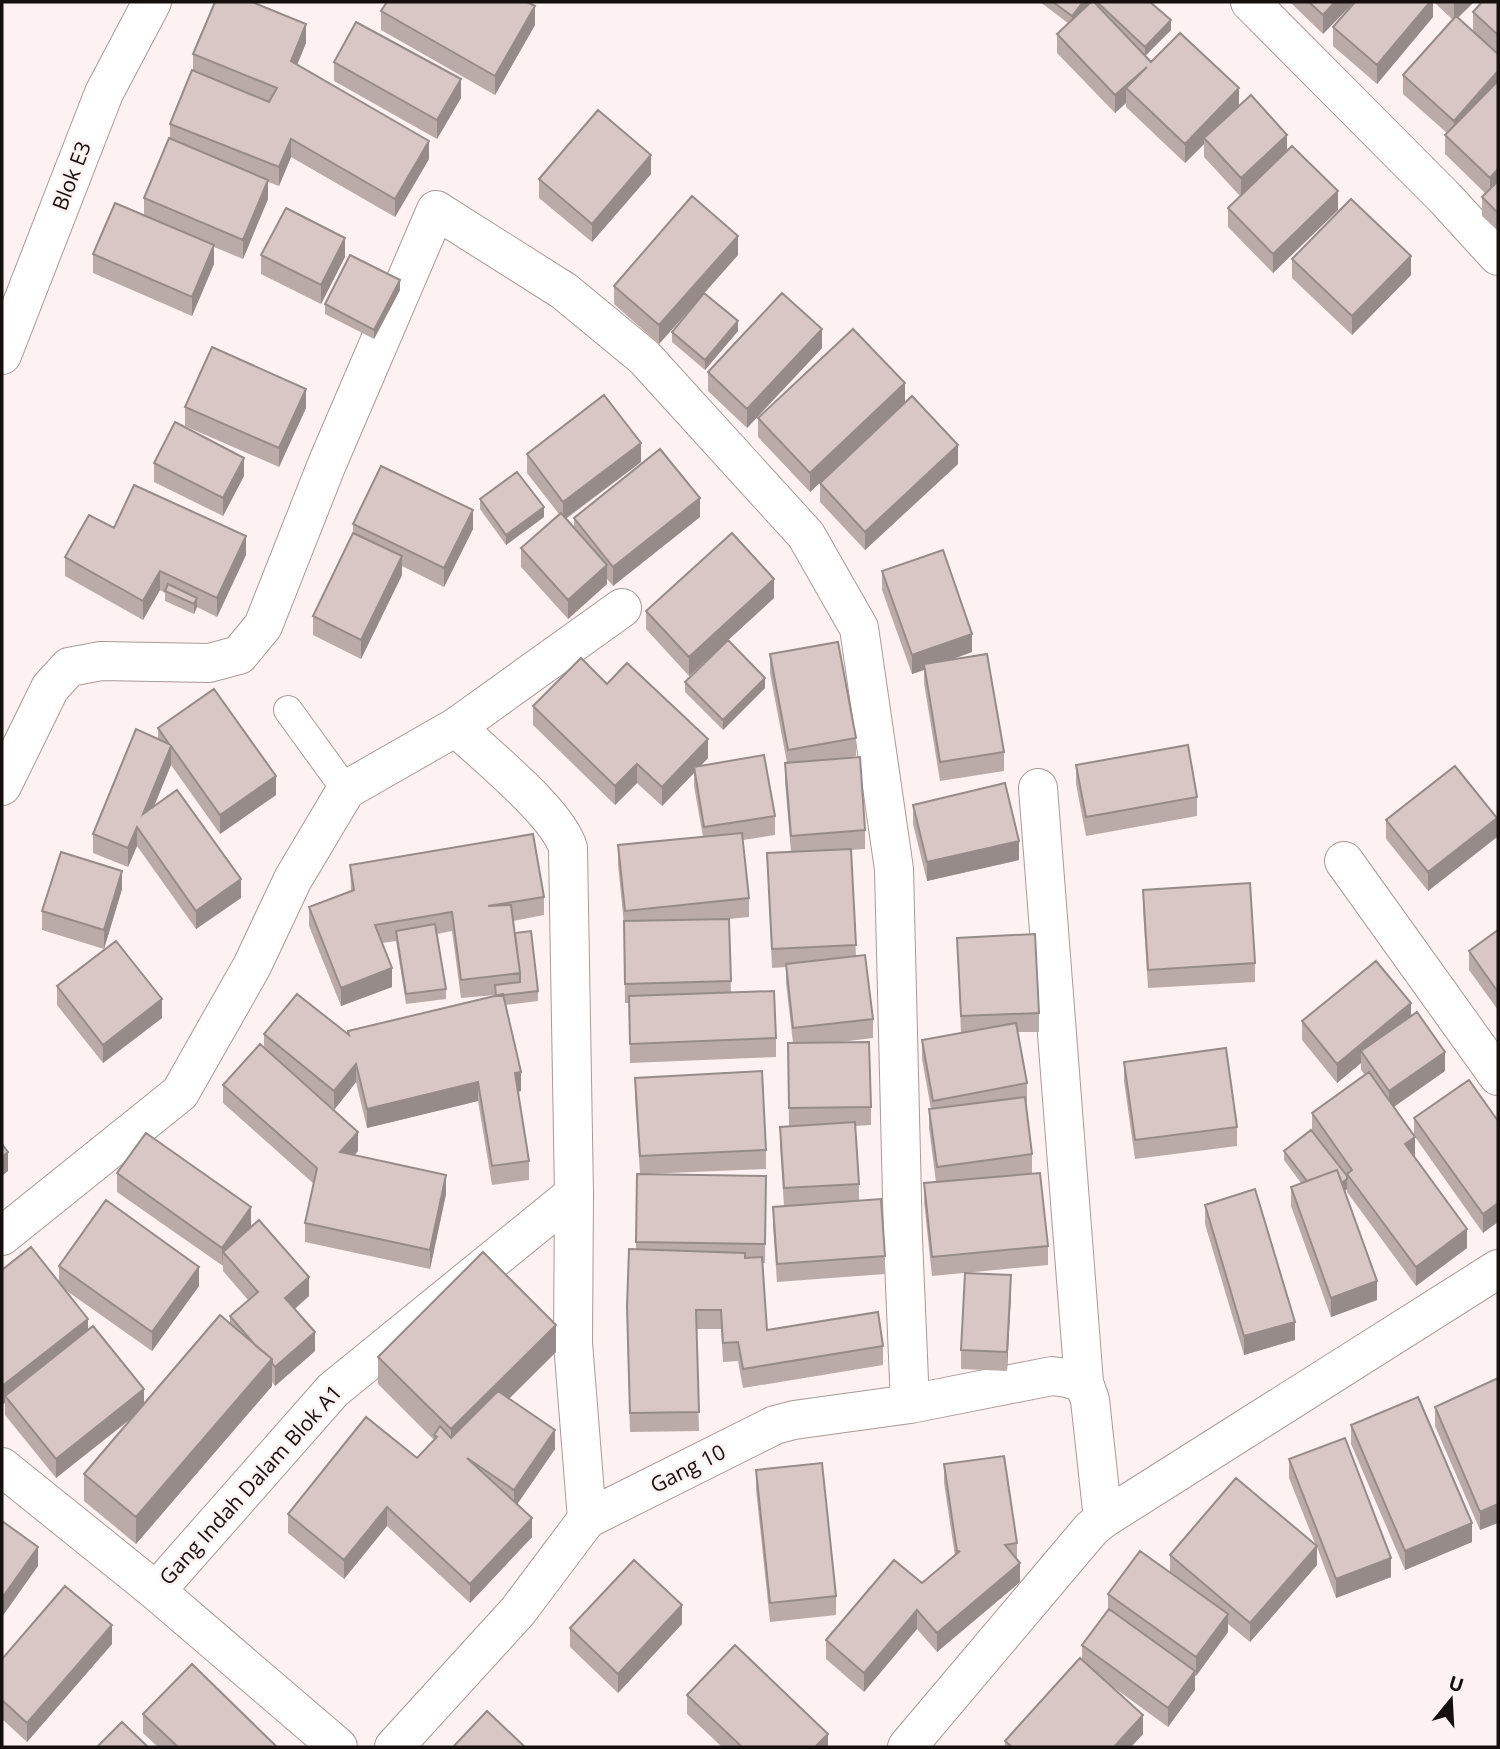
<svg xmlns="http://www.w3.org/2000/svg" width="1500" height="1749" viewBox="0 0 1500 1749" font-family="'Open Sans',sans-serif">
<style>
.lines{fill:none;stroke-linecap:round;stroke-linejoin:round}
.lane-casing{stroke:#aa9997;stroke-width:30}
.street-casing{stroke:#aa9997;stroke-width:40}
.lane{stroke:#fff;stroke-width:28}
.street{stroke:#fff;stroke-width:38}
.wall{fill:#baaba9}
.shaded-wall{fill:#978b89}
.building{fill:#d8c7c4;stroke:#978b89;stroke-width:2}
.labels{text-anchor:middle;stroke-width:5;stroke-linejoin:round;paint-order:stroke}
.street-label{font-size:21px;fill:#150f0e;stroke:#fdf2f1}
</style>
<rect width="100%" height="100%" fill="#fdf2f1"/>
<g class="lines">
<defs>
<path id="lane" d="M288 710 346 790"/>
<path id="street" d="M1250 2 1445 198 1498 256
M2 355 104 93 152 2
M456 727C484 754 558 813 568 848L574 1194 573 1343 587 1519
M2 786 50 688 69 667 101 661 209 663 239 655 263 626 327 464 436 210 564 291 644 357 806 535 859 628 894 869 903 1238 910 1404
M1038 788 1084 1383 1090 1400 1103 1519
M1344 861 1498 1076
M2 1236 180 1093 252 966 293 879 346 790 456 727 622 608
M2 1467 156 1591 338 1747
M156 1591 333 1390 574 1194
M394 1747 518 1611 587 1519 775 1425 794 1420 910 1404 1052 1376 1067 1378 1084 1383
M907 1747 1091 1529 1103 1519 1498 1269"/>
</defs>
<!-- lane casing -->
<use href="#lane" class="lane-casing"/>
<!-- street casing -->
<use href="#street" class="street-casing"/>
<!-- lane -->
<use href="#lane" class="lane"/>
<!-- street -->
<use href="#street" class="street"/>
</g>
<!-- wall -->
<path class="wall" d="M1040 2H1090L1087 6 1097 5V2L1171 30 1145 56 1151 62 1239 106 1287 150 1338 210 1273 273 1228 227V208L1240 196 1204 157V144L1185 163 1126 107V103L1115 113 1057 53V34L1068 23Z
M1290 2H1354L1323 34Z
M1433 2V17L1377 84 1333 46V27Z
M1434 2H1474L1458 18 1498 54V231L1482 216V197L1486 194 1445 154V135L1447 133 1403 94V75L1453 20Z
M1498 2V53L1473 31V12Z
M381 11 535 25 495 95 381 30Z
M306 43 297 64 429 159 395 217 291 157 279 186 268 182V199L243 259 214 247V264L192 316 93 273V254L144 215V198L170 139V124L193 70V54Z
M334 62 461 98 437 139 334 81Z
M651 174 592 242 539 198V179Z
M261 255 345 257 321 304 261 274Z
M738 255 659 344 614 304V286Z
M1292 259 1411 275 1352 335 1292 278Z
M400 290 374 339 325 314V304Z
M738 331 705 370 672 342V332Z
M822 348 747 428 708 391V372Z
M905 402 810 492 758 437V418Z
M185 407 306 408 279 467 185 426Z
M527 454 641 462 566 519 574 528V518L700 517 613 586 607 579V584L568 619 521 567V548L559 514 527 473Z
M154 463 244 476 223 516 154 482Z
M958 464 865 550 820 502V483Z
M480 499 544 517 506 545 480 509Z
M353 524 473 529 444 587 402 566V575L361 659 313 635V616L353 533Z
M114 528 246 555 217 617 197 607 194 614 165 601V593L160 590 143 620 65 576V557Z
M882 571 972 652 950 660 1004 752V771L940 781 924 683V670L912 674 882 590Z
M774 598 728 640 765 688 723 730 685 692V682L718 649 689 676 646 629V611Z
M770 654 856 738V756L843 759 865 830V849L851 850 856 956 873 1019V1038L832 1043 871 1107V1125L855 1126 859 1184V1201L885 1256V1274L777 1282 773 1226V1207L784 1206 780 1146V1127H789L788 1043H793L786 983V967L772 968 767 853 791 852 785 782V763H787L770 673Z
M607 684 708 758 700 766 775 816V835L743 840 749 898V917L729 919 731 993 776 1038V1057L630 1063 629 1003H625L624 925 618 864V845L703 837 694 786V773L662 806 637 783 615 805 533 725V706Z
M158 728 276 795 220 834 171 765 154 806 241 898 196 929 137 846 128 867 93 853V834L158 739Z
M1076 765 1197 797V816L1086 836 1076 784Z
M913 805 1019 860 927 881 913 824Z
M1386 820 1497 837 1428 891 1386 839Z
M350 865 544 897V915L513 921 515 933 538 991V1001L505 1005 521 1091 518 1092 529 1161V1180L492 1185 478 1101 367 1128 356 1082 334 1110 320 1098 358 1151 354 1155 446 1194 430 1269 305 1242V1223L314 1184 223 1103V1085L264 1048V1034H348V1031L495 996V995L461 998 452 931 437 934 446 989V999L406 1004 396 941 382 943 392 987 341 1006 309 926V907L351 891Z
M122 889 104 949 42 930V911Z
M1143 890 1255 963V982L1148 988 1143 909Z
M1498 930V1010L1469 970V951Z
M957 938 1039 1013V1032H1018L1027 1083V1102L1026 1103 1032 1154V1173L1048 1246V1265L932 1276 924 1202V1183L936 1182 929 1128V1109H931L922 1059V1040L961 1033Z
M57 986 162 1018 103 1063 57 1005Z
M1411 1016 1445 1071 1394 1107 1414 1136V1118L1498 1121 1483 1233 1415 1137V1156H1414L1467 1248 1416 1286 1347 1192V1189L1345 1191 1377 1300 1331 1317 1291 1206V1187L1301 1183 1284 1160V1151L1312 1130V1113L1365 1075 1361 1070V1063L1337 1083 1302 1040V1021Z
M1124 1062 1237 1127V1146L1135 1159 1124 1081Z
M635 1078 766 1150V1169L645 1174 766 1176 765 1263H763L767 1330 883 1346V1365L743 1388 738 1361 723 1362 721 1329H696L699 1431 630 1432 627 1326 636 1249 637 1174H640L635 1096Z
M117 1173 251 1226 249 1229 309 1296 295 1309 315 1351 275 1386 272 1382V1386L136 1544 84 1501V1474L132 1418 56 1478 5 1415 2 1270 59 1282V1266L199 1286 152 1351 64 1289 88 1329 144 1404 230 1324V1316L248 1300 223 1271V1266L117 1192Z
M1205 1205 1295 1340 1244 1355 1205 1224Z
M1011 1294 1007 1371 961 1369V1350Z
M556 1352 509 1399 555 1449 517 1504 532 1537 470 1603 387 1526 344 1579 288 1533V1514L417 1458 434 1440 378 1384V1357Z
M1498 1378 1480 1530 1435 1426V1407Z
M1351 1425 1472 1542 1405 1570 1351 1444Z
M1289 1459 1391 1577 1336 1598 1317 1547V1565L1250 1642 1228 1624V1632L1196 1676H1195V1690L1168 1727 1109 1684 1143 1734 1131 1747H1005V1741L1082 1660V1645L1108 1610V1594L1170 1572V1555L1316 1546 1289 1478Z
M944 1464 1017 1543V1559L1020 1582 937 1652 917 1629 864 1692 826 1659V1640L922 1583 955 1556 944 1483Z
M756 1470 836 1596V1615L770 1622 756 1489Z
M682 1624 618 1693 570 1647V1628Z
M112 1644 27 1742 2 1719V1659Z
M687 1695 828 1747H722L687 1714Z
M143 1714 277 1747H158L143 1733Z"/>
<!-- shaded-wall -->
<path class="shaded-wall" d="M1083 2H1090L1072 26V16Z
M1335 2H1354L1323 34V15Z
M1430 2H1433V17L1377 84V65Z
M1454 2H1474L1454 21Z
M535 6V25L495 95V76Z
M1171 20V30L1145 56V47Z
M306 24V43L291 80V61Z
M1147 67 1126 88V103L1115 113V95Z
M1498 71V90L1454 140V121Z
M461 79V98L437 139V120Z
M1239 88V107L1204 138V144L1185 163V144Z
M1287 135V154L1241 196V178Z
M291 139V157L279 186V167Z
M429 141V159L395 217V199Z
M651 155V174L592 242V224Z
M1498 169V188L1490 197V178Z
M268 180V199L243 259V240Z
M1338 191V210L1273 273V254Z
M738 236V255L659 344V325Z
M345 238V257L321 304V285Z
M214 245V264L192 316V297Z
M1411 256V275L1352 335V316Z
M400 280V290L374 339V330Z
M738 321V331L705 370V360Z
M822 329V348L747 428V409Z
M905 383V402L810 492V473Z
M306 389V408L279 467V448Z
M641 443V462L563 520V502Z
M958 445V464L865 550V532Z
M244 458V476L223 516V498Z
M700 498V517L613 586V567Z
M544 507V517L506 545V535Z
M473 510V529L444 587V568Z
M246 536V555L217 617V598Z
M402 556V575L361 659V640Z
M607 565V584L568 619V600Z
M160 571V590L143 620V601Z
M774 579V598L689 676V657Z
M197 598V607L194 614V604Z
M972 634V652L925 669 924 664V670L912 674V655Z
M765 678V688L723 730V720Z
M708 739V758L695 772 694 767V773L662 806V787Z
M171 746V765L143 833V814Z
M637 764V783L615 805V786Z
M276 776V795L220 834V815Z
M1497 818V837L1428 891V872Z
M137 827V846L128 867V848Z
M1019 841V860L927 881V862Z
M122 871V889L104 949V930Z
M241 879V898L196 929V911Z
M392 968V987L341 1006V988Z
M162 999V1018L103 1063V1045Z
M1411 1003V1022L1361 1051V1063L1337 1083V1064Z
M1445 1052V1071L1389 1110V1091Z
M356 1064V1082L334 1110V1091Z
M521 1072V1091L515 1092V1073Z
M478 1082V1101L367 1128V1109Z
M358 1132V1151L340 1171V1152Z
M1415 1137V1156L1405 1163V1144Z
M8 1152V1171L2 1176V1157Z
M446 1175V1194L430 1269V1250Z
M1347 1179V1189L1339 1195V1185Z
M1498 1203V1222L1483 1233V1214Z
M251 1207V1226L228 1258 223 1252 222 1266V1248Z
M1467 1229V1248L1416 1286V1267Z
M199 1267V1286L152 1351V1332Z
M1011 1275V1294L1007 1371V1352Z
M309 1277V1296L285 1317V1298Z
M1377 1281V1300L1331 1317V1298Z
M88 1319V1338L5 1396V1403L2 1405V1386Z
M1295 1322V1340L1244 1355V1336Z
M556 1325V1352L451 1456V1429Z
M315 1332V1351L275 1386V1367Z
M272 1359V1386L136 1544V1517Z
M144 1389V1408L56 1478V1459Z
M555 1430V1449L514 1509V1490Z
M1498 1504V1523L1480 1530V1512Z
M387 1507V1526L344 1579V1560Z
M532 1518V1537L470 1603V1584Z
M1472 1523V1542L1405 1570V1551Z
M1317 1546V1565L1250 1642V1623Z
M38 1547V1566L2 1617V1598Z
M1391 1558V1577L1336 1598V1579Z
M1020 1563V1582L937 1652V1633Z
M682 1605V1624L618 1693V1674Z
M917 1610V1629L864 1692V1673Z
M1228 1614V1632L1196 1676V1657Z
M112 1625V1644L27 1742V1723Z
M1195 1671V1690L1168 1727V1708Z
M1143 1715V1734L1131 1747H1114Z
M828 1734V1747H815Z"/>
<!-- building -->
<path class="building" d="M215 2H252L306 24 291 61 429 141 395 199 291 139 279 167 170 124 192 70 269 102 277 88 193 54Z
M387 2H527L535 6 495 76 381 11Z
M1053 2H1083L1072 16Z
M1091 2H1094L1151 62 1180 33 1239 88 1185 144 1126 88 1147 67 1115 95 1057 34Z
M1097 2H1150L1171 20 1145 47Z
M1309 2H1335L1323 15Z
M1355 2H1430L1377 65 1333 27Z
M1482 2H1498V35L1473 12Z
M1456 16 1498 54V71L1454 121 1403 75Z
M356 22 461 79 437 120 334 62Z
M1498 81V169L1490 178 1445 135Z
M1251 95 1287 135 1241 178 1204 138Z
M598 110 651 155 592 224 539 179Z
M169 138 268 180 243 240 144 198Z
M1292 146 1338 191 1273 254 1228 208Z
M1498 181V213L1482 197Z
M692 196 738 236 659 325 614 286Z
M1351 199 1411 256 1352 316 1292 259Z
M115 203 214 245 192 297 93 254Z
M286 208 345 238 321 285 261 255Z
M350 255 400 280 374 330 325 304Z
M704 293 738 321 705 360 672 332Z
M782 293 822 329 747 409 708 372Z
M853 329 905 383 810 473 758 418Z
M212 347 306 389 279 448 185 407Z
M604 395 641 443 563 502 527 454Z
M912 396 958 445 865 532 820 483Z
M175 422 244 458 223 498 154 463Z
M660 449 700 498 613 567 574 518Z
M381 466 473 510 444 568 353 524Z
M517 472 544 507 506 535 480 499Z
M134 485 246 536 217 598 160 571 143 601 65 557 89 515 114 528Z
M561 513 607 565 568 600 521 548Z
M353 533 402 556 361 640 313 616Z
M732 533 774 579 689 657 646 611Z
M943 550 972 634 912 655 882 571Z
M168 584 197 598 194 604 165 591Z
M728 640 765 678 723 720 685 682Z
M838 642 856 738 788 750 770 654Z
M987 654 1004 752 940 762 924 664Z
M581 658 607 684 627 663 708 739 662 787 637 764 615 786 533 706Z
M214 689 276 776 220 815 171 746 143 814 177 790 241 879 196 911 137 827 128 848 93 834 136 729 169 744 158 728Z
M1188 745 1197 797 1086 817 1076 765Z
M764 755 775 816 704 827 694 767Z
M860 757 865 830 791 836 785 763Z
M1455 766 1497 818 1428 872 1386 820Z
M1005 783 1019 841 927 862 913 805Z
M742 833 749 898 625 911 618 845Z
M533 834 544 897 488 906 511 905 520 973 461 980 452 912 375 925 392 968 341 988 309 907 354 890 350 865Z
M851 849 856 945 772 949 767 853Z
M61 852 122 871 104 930 42 911Z
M1250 883 1255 963 1148 970 1143 890Z
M729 919 731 981 625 984 624 921Z
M435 924 446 989 406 994 396 931Z
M1498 930V992L1469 951Z
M531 931 538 991 496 996 495 985 520 982V973L515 933Z
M1035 934 1039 1013 961 1016 957 938Z
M116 941 162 999 103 1045 57 986Z
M865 955 873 1019 793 1028 786 964Z
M1376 961 1411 1003 1337 1064 1302 1021Z
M774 991 776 1038 630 1044 629 996Z
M297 994 349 1035 348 1031 503 994 521 1072 515 1073 529 1161 492 1166 478 1082 367 1109 356 1064 334 1091 264 1034Z
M1417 1012 1445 1052 1389 1091 1361 1051Z
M1016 1023 1027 1083 933 1101 922 1040Z
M869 1042 871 1107 789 1108 788 1043Z
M260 1044 358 1132 340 1152 446 1175 430 1250 305 1223 317 1168 223 1085Z
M1226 1048 1237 1127 1135 1140 1124 1062Z
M762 1071 766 1150 640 1156 635 1078Z
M1369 1072 1415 1137 1405 1144 1467 1229 1416 1267 1347 1174 1352 1170 1312 1113Z
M1469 1080 1498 1121V1203L1483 1214 1414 1118Z
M1025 1097 1032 1154 937 1167 929 1109Z
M855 1122 859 1184 784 1188 780 1127Z
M1311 1130 1347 1176V1179L1342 1183 1337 1170 1307 1181 1284 1151Z
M146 1133 251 1207 222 1248 117 1173Z
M2 1144 8 1152 2 1157Z
M1337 1170 1377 1281 1331 1298 1291 1187Z
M1040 1173 1048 1246 932 1257 924 1183Z
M637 1174 766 1176 765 1244 636 1242Z
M1255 1189 1295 1322 1244 1336 1205 1205Z
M881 1199 885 1256 777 1264 773 1207Z
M106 1200 199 1267 152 1332 59 1266Z
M259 1220 309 1277 285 1298 315 1332 275 1367 272 1363V1359L256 1346 230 1316 258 1292 223 1252Z
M31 1247 88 1319 2 1386V1270Z
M629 1249 745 1253V1258L762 1257 767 1330 878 1312 883 1346 743 1369 738 1342 723 1343 721 1310H696L699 1412 630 1413 627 1307Z
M483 1252 556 1325 451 1429 378 1357Z
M965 1273 1011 1275 1007 1352 961 1350Z
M220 1315 272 1359 136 1517 84 1474Z
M93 1326 144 1389 56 1459 5 1396Z
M1498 1378V1504L1480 1512 1435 1407Z
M498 1391 555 1430 514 1490 467 1458 532 1518 470 1584 387 1507 344 1560 288 1514 366 1417 417 1458 437 1437 434 1435 440 1426 451 1438Z
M1418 1397 1472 1523 1405 1551 1351 1425Z
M1345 1438 1391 1558 1336 1579 1289 1459Z
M1004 1456 1017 1543 1005 1545 1020 1563 937 1633 917 1610 864 1673 826 1640 894 1560 922 1583 960 1551 957 1552 944 1464Z
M822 1463 836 1596 770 1603 756 1470Z
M1236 1478 1317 1546 1250 1623 1170 1555Z
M2 1521 38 1547 2 1598Z
M1140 1551 1228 1614 1196 1657 1108 1594Z
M634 1560 682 1605 618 1674 570 1628Z
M65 1586 112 1625 27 1723 2 1700V1659Z
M1109 1609 1195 1671 1168 1708 1082 1645Z
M735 1645 828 1734 815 1747H742L687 1695Z
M1080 1658 1143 1715 1114 1747H1012L1005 1741Z
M192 1664 277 1747H178L143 1714Z
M487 1711 525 1747H453Z
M122 1722 148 1747H97Z"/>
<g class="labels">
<!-- street labels -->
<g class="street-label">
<text transform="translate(72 176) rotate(-69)" y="7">Blok E3</text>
<text transform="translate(688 1469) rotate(-27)" y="7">Gang 10</text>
<text transform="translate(251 1485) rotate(-48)" y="7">Gang Indah Dalam Blok A1</text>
</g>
</g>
<!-- border -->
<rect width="1500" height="1749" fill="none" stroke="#150f0e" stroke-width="7"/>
<!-- north arrow -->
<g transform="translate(1451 1700) rotate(18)" stroke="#fdf2f1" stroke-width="5" paint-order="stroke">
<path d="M0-5L12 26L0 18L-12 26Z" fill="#150f0e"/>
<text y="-10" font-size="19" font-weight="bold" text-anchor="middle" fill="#150f0e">U</text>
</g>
</svg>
